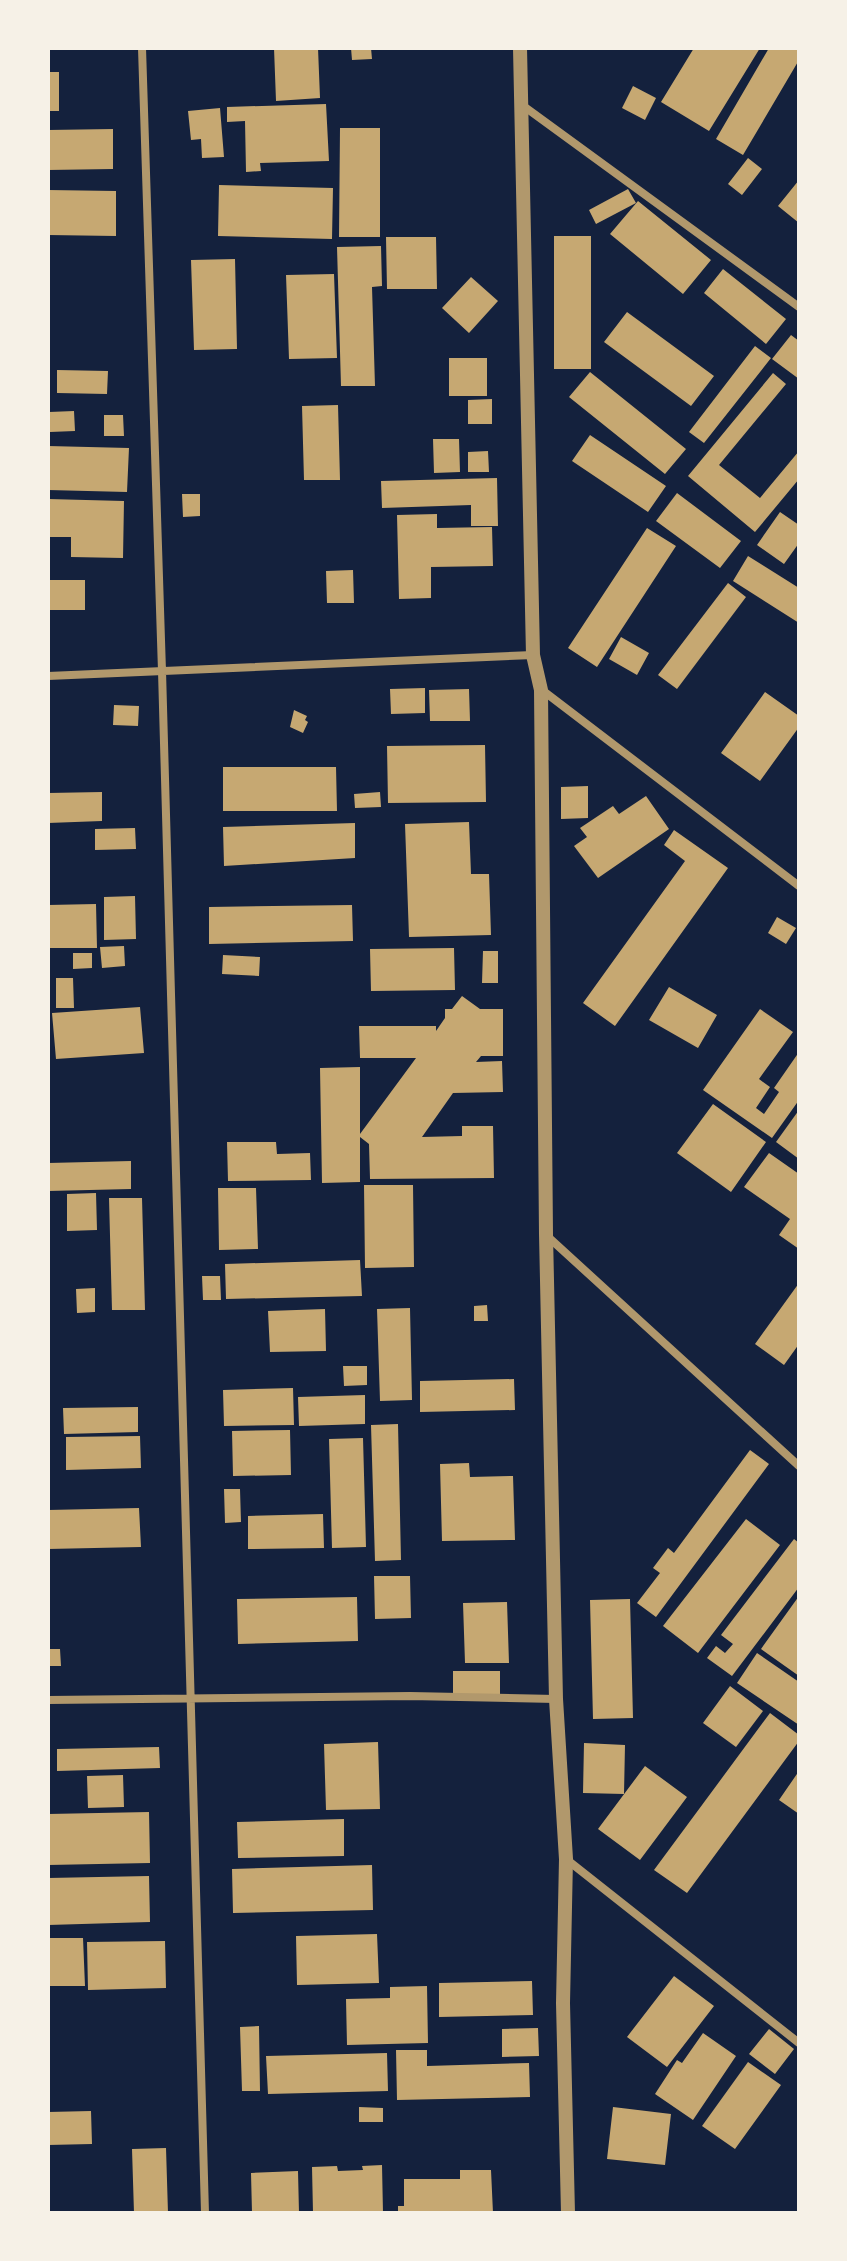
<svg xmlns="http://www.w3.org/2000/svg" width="847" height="2261" viewBox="0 0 847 2261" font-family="Poppins,sans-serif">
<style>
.building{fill:#c6a872}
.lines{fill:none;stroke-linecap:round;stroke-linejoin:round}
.minor{stroke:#b1986c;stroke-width:8}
.tertiary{stroke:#b1986c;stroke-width:14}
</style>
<rect width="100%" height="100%" fill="#14213d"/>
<!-- building -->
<path class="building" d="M274 48H318L320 98 276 101Z
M351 48H371L372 59 352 60Z
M694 48H760L709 131 661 102Z
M769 48H799V60L743 155 716 139Z
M48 72H59V111H48Z
M633 86 656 98 645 120 622 108Z
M326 104 329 161 260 163 261 171 246 172 245 121 227 122V107Z
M220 108 224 157 202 158 201 139 191 140 188 111Z
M340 128H380V237H339Z
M113 129V169L48 170V130Z
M748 158 762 169 742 195 728 184Z
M799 180V223L778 206Z
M219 185 333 188 332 239 218 236Z
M628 189 636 203 596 224 589 210Z
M48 190 116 191V236L48 235Z
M638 201 711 260 683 294 610 234Z
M554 236H591V369H554Z
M386 237H436L437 289H387Z
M381 246 382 286 372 287 375 386H341L337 247Z
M235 259 237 349 194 350 191 260Z
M723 269 786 319 766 344 704 293Z
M334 274 337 358 289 359 286 275Z
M471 277 498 301 469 333 442 308Z
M627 312 714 376 691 406 604 342Z
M791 335 799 341V379L772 359Z
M755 346 771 358 704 443 689 432Z
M449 358H487V396H449Z
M57 370 108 371 107 394 57 393Z
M590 372 686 449 665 474 569 397Z
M773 373 786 384 719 465 760 498 799 451V479L755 532 688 476Z
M492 399V424H468V400Z
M338 405 340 480H304L302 406Z
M74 411 75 431 50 432 49 412Z
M104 415H123L124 436H104Z
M590 435 666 486 648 512 572 461Z
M433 439H459L460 472 434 473Z
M48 446 129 448 127 492 48 490Z
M488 451 489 472H468V452Z
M497 478 498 526H471V505L382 508 381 481Z
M677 493 741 541 720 568 656 521Z
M182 494H200V516L183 517Z
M48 499 124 501 123 558 71 557V537H48Z
M780 512 799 525V543L784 564 757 545Z
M437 514V528L492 527 493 566 431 567V598L399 599 397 515Z
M647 528 676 546 597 667 568 648Z
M748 556 799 588V623L733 581Z
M353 570 354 603H327L326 571Z
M48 580H85V610H48Z
M728 583 746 597 677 689 658 675Z
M621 637 649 653 637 675 609 659Z
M425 688V713L391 714 390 689Z
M469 689 470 721H430L429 690Z
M765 692 799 716V727L760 781 721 753Z
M114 705 139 706 138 726 113 725Z
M294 710 307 716 305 720 308 722 303 733 290 727Z
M485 745 486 802 388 803 387 746Z
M223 767H336L337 811H223Z
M588 786V818L561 819V787Z
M102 792V821L48 823V793Z
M380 792 381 807 355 808 354 794Z
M646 796 669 829 598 878 574 846 587 837 580 828 613 806 619 814Z
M469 822 471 874H489L491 935 409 937 405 824Z
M355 823V858L224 866 223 827Z
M135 828 136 849 95 850V829Z
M674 830 728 868 615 1026 583 1003 685 861 664 845Z
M135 896 136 939 104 940V897Z
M96 904 97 948H48V905Z
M352 905 353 941 209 944V907Z
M777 917 796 928 786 944 768 933Z
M124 946 125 966 102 968 100 947Z
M454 948 455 990 371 991 370 949Z
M483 951H498V983H482Z
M73 953H92V968L73 969Z
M223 955 260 957 259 976 222 974Z
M56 978H73L74 1008H56Z
M669 987 717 1015 698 1048 649 1020Z
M462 996 480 1009H503V1056H481L476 1062 502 1061 503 1092 453 1093 422 1137 462 1136V1126H493L494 1178 370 1179 369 1144 360 1137V1182L322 1183 320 1068 360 1067V1134L416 1058H360L359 1026H436V1031L445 1018V1009H452Z
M140 1007 144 1053 56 1059 52 1013Z
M760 1009 793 1032 759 1079 770 1087 756 1108 764 1114 779 1092 774 1088 799 1052V1100L772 1138 703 1090Z
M713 1104 766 1142 731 1192 677 1153Z
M799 1110V1159L776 1142Z
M227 1142H276L277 1154 310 1153 311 1180 228 1181Z
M769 1153 799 1174V1249L779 1235 790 1219 744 1187Z
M131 1161V1189L48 1191V1163Z
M364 1185H413L414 1267 365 1268Z
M218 1188H256L258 1249 219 1250Z
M96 1193 97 1230 67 1231V1194Z
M109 1198H142L145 1310H112Z
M360 1260 362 1296 226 1299 225 1264Z
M202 1276H220L221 1300H203Z
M799 1283V1344L784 1365 755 1344Z
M95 1288V1312L77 1313 76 1289Z
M487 1305 488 1321H474V1306Z
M410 1308 412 1400 380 1401 377 1309Z
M325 1309 326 1351 270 1352 268 1311Z
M343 1366H367V1385L344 1386Z
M514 1379 515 1410 420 1412V1381Z
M293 1388 294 1425 224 1426 223 1390Z
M365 1395V1424L299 1426 298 1397Z
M138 1407V1432L64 1434 63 1408Z
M398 1424 401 1560 375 1561 371 1425Z
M290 1430 291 1475 233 1476 232 1431Z
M140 1436 141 1468 66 1470V1437Z
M363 1438 366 1547 332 1548 329 1439Z
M750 1450 769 1464 656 1617 637 1603 660 1573 653 1568 668 1548 674 1553Z
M469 1463 470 1477 513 1476 515 1540 442 1541 440 1464Z
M224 1489H240L241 1522 225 1523Z
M139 1508 141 1547 48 1549V1510Z
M323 1514 324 1548 248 1549V1516Z
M746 1519 780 1545 698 1653 663 1626Z
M794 1539 799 1543V1587L732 1676 707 1658 716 1646 725 1653 733 1644 721 1635Z
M374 1576H410L411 1618 375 1619Z
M799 1596V1676L761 1649Z
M357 1597 358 1641 238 1644 237 1599Z
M630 1599 633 1718 593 1719 590 1600Z
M507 1602 509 1663H465L463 1603Z
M48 1649H60L61 1666H48Z
M757 1653 799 1682V1725L737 1683Z
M453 1671H500V1694L453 1695Z
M730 1686 763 1711 736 1747 703 1723Z
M770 1713 799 1735V1741L687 1893 654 1870Z
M378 1742 380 1809 326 1810 324 1744Z
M584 1743 625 1745 624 1794 583 1793Z
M159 1747 160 1768 57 1771V1749Z
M645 1766 687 1797 640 1860 598 1829Z
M799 1771V1814L779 1800Z
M123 1775 124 1807 88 1808 87 1776Z
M149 1812 150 1863 48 1865V1814Z
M344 1819V1856L238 1858 237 1822Z
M372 1865 373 1910 233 1913 232 1869Z
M149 1876 150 1922 48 1925V1878Z
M377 1934 379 1983 297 1985 296 1936Z
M48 1938H83L85 1986H48Z
M165 1941 166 1988 88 1990 87 1942Z
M674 1976 714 2006 667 2067 627 2037Z
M532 1981 533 2015 439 2017V1983Z
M427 1986 428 2043 347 2045 346 1999 390 1998V1987Z
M259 2026 260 2091H242L240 2027Z
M538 2028 539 2056 502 2057V2029Z
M769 2029 794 2049 775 2074 749 2054Z
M703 2033 736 2056 693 2120 655 2094 677 2060 682 2063Z
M396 2050H427V2066L529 2063 530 2097 397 2100Z
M387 2053 388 2091 268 2094 266 2056Z
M748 2062 781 2085 735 2149 702 2126Z
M359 2107 383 2108V2122H359Z
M613 2107 671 2114 665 2165 607 2159Z
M91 2111 92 2144 48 2145V2112Z
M166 2148 168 2213H134L132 2149Z
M382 2165 383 2213H313L312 2167 337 2166 338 2171 363 2170 362 2166Z
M460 2170H491L493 2213H398V2206H404V2179H460Z
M298 2171 299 2213H252L251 2173Z"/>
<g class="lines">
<!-- minor -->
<path class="minor" d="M142 48 162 671 205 2213
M522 105 799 307
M48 676 533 655
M542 690 799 886
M546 1235 799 1466
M48 1700 410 1696 556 1699
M566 1859 799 2043"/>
<!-- tertiary -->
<path class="tertiary" d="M520 48 533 655 541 690 546 1234 556 1699 566 1859 563 2003 568 2213"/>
</g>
<!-- border -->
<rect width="847" height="2261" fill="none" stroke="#f6f1e7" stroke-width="100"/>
</svg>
